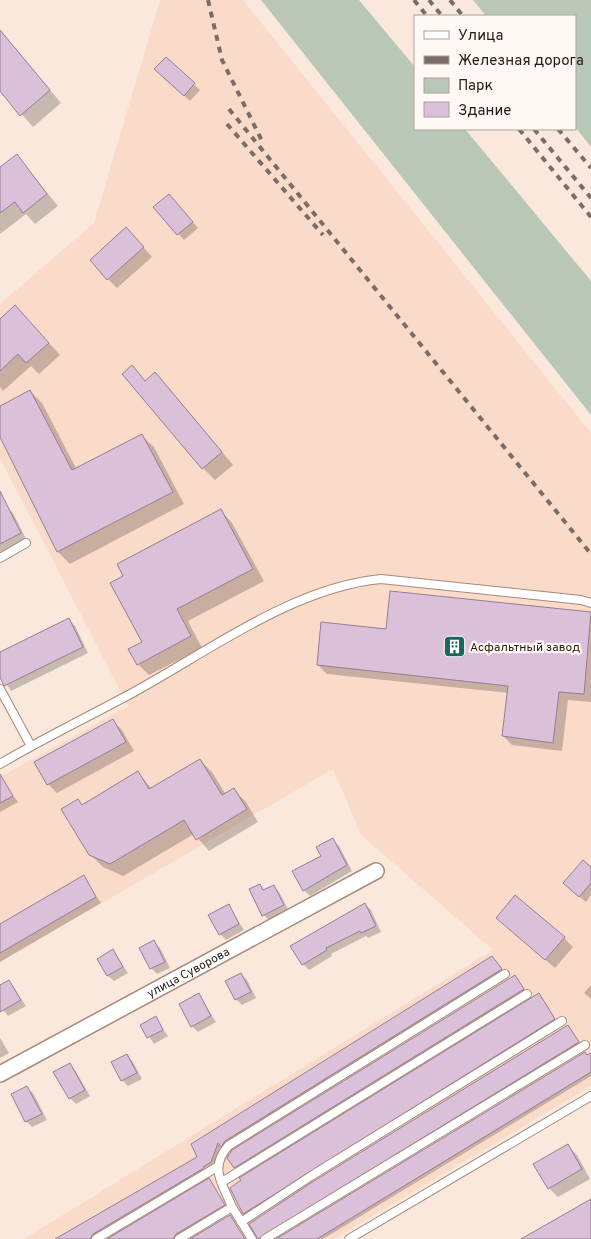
<svg xmlns="http://www.w3.org/2000/svg" width="591" height="1239" viewBox="0 0 591 1239" font-family="Overpass,sans-serif">
<style>
.built{fill:#fadac9}
.green{fill:#b9c8b6}
.shadow{fill:#0003}
.building{fill:#dac0d9;stroke:#957e94}
.lines{fill:none;stroke-linecap:round;stroke-linejoin:round}
.service-casing{stroke:#a68978;stroke-width:10}
.minor-casing{stroke:#a68978;stroke-width:18}
.service{stroke:#fff;stroke-width:8}
.minor{stroke:#fff;stroke-width:15}
.rail{stroke:#7b6d65;stroke-width:4;stroke-dasharray:6 6;stroke-linecap:butt}
.labels{text-anchor:middle;stroke-width:4.5;stroke-linejoin:round;paint-order:stroke}
.poi-label{font-size:12px;fill:#261b15;stroke:#fff8f4;text-anchor:start}
.street-label{font-size:12px;fill:#261b15;stroke:#fff8f4}
</style>
<rect width="100%" height="100%" fill="#fbe8dd"/>
<!-- built -->
<path class="built" d="M160 0H243L591 433V1086L334 1239H24L493 950 361 835 333 769 0 962V777L128 706 0 458V304L94 223Z"/>
<!-- green -->
<path class="green" d="M261 0H359L415 67V129H465L591 281V415Z
M473 0H591V147L575 127V16H486Z"/>
<!-- shadow -->
<path class="shadow" d="M0 30 61 103 33 127 0 89Z
M167 58 200 90 190 101 162 75Z
M17 156 58 206 35 224 26 214 0 234V169Z
M174 201 198 228 184 240 154 208Z
M135 238 152 257 117 288 108 279Z
M27 319 60 355 39 374 31 366 3 391 0 387V320Z
M132 367 146 381 167 386 233 465 215 480 203 468Z
M30 391 42 403 77 470 142 436 154 447 184 504 70 564 58 552 0 434V407Z
M7 507 13 513 26 539 0 552V511Z
M221 511 232 523 264 581 188 621 202 648 149 675 138 664 144 642Z
M391 592 591 614V702L568 700 562 751 512 745 503 736 509 693 327 674 318 665 387 630Z
M69 620 75 626 88 653 11 691 0 674V654Z
M113 721 122 730 134 751 57 793 48 784Z
M200 760 212 772 226 795 234 790 246 802 258 822 209 851 194 834 123 876 103 867 90 854 77 800 83 806 138 773 152 789Z
M3 781 18 802 0 812V782Z
M333 840 339 846 352 871 310 896 304 890Z
M591 869V895L586 902 571 889Z
M83 877 101 903 0 962V925Z
M259 885 265 890 273 886 279 892 289 911 269 921 264 915Z
M365 904 371 910 381 932 368 938 366 936 331 954 332 956 309 970 303 964Z
M228 905 244 930 226 940 220 934Z
M507 927 564 938 573 947 555 968Z
M154 942 160 948 170 968 157 974 151 968Z
M113 951 128 973 114 981 108 976Z
M495 960 504 972 224 1148 221 1145 214 1164 204 1170 205 1171 94 1239H58L199 1157 193 1145Z
M241 974 247 980 256 998 242 1005 236 999Z
M517 979 526 992 237 1170 235 1168Z
M9 981 26 1006 8 1016 0 1006V986Z
M591 985V999L584 993Z
M199 995 216 1022 198 1032 192 1026Z
M541 997 557 1022 247 1216 244 1213Z
M156 1018 168 1036 154 1044 142 1025Z
M568 1026 581 1045 264 1239H259Z
M0 1038 9 1053 0 1058Z
M591 1054V1076L323 1239H278Z
M127 1056 133 1062 142 1079 128 1086 122 1080Z
M69 1064 75 1070 90 1096 76 1104 70 1098Z
M27 1088 33 1093 47 1120 32 1127 26 1121Z
M568 1146 577 1155 590 1179 558 1197 549 1188Z
M209 1180 227 1208 177 1239H109Z"/>
<!-- building -->
<path class="building" d="M0 30 50 90 20 116 0 91Z
M166 57 195 83 184 96 154 69Z
M17 154 47 194 23 213 15 202 0 213V167Z
M169 194 193 222 177 235 153 207Z
M126 227 144 247 107 280 90 260Z
M15 305 49 343 26 363 18 354 0 371V319Z
M132 365 145 381 155 372 222 452 202 469 122 374Z
M30 390 72 470 142 434 173 492 57 552 0 437V406Z
M0 491 21 533 0 544Z
M221 509 253 569 177 609 191 636 137 665 128 649 142 642 110 583 123 576 117 564Z
M390 591 591 612 584 694 559 692 553 743 502 736 508 686 317 665 321 622 386 629Z
M69 618 83 647 4 686 0 677V652Z
M113 719 126 742 47 785 34 762Z
M200 759 222 795 234 788 247 809 196 840 184 820 110 864 89 855 61 809 78 799 82 805 138 771 149 789Z
M0 774 13 796 0 803Z
M333 838 347 865 303 891 292 871 321 856 316 847Z
M583 860 591 867V883L579 897 563 883Z
M84 875 96 897 0 953V924Z
M260 884 263 890 274 885 284 905 262 916 249 889Z
M515 895 565 937 545 960 496 918Z
M365 903 376 926 361 933 360 931 326 948 327 950 302 965 290 946Z
M229 904 239 924 219 935 208 915Z
M154 940 165 962 150 969 139 948Z
M113 949 123 967 107 976 97 959Z
M492 956 502 969 225 1141 221 1147 218 1143 211 1162 203 1167 204 1168 93 1234 90 1239H55L197 1157 191 1144Z
M241 973 251 992 235 1000 225 981Z
M515 975 524 989 234 1168 227 1158 232 1150Z
M9 980 21 1000 0 1012V985Z
M199 993 211 1016 191 1027 179 1004Z
M539 993 555 1019 243 1214 230 1188 241 1180 239 1178Z
M156 1016 163 1030 147 1038 140 1025Z
M568 1025 579 1042 258 1239 249 1224 314 1181Z
M585 1052 587 1055 591 1053V1072L317 1239H276Z
M127 1054 137 1073 121 1081 111 1062Z
M70 1063 85 1090 69 1099 53 1072Z
M27 1086 42 1114 25 1122 11 1094Z
M568 1144 582 1169 548 1189 533 1164Z
M209 1178 225 1205 176 1234 173 1239H107Z
M591 1199V1239H521Z
M230 1215 245 1239H190Z"/>
<g class="lines">
<defs>
<path id="service" d="M0 558 26 543
M0 689 31 746
M0 764C44 738 90 716 134 692 209 651 294 587 381 579L581 600 591 603
M222 1182 527 994
M232 1207C222 1182 209 1169 228 1146L505 974
M241 1222 311 1176 562 1021
M96 1239 217 1167
M179 1239 232 1207 252 1239
M265 1239 585 1045
M349 1239 591 1096"/>
<g id="minor">
<path id="s1" d="M0 1074 376 871"/>
</g>
</defs>
<!-- service casing -->
<use href="#service" class="service-casing"/>
<!-- minor casing -->
<use href="#minor" class="minor-casing"/>
<!-- service -->
<use href="#service" class="service"/>
<!-- minor -->
<use href="#minor" class="minor"/>
<!-- rail -->
<path class="rail" d="M208 0 222 60 262 141
M414 0 427 16
M429 0 442 16
M450 0 463 16
M229 109 591 554
M227 124 323 235
M519 129 591 217
M534 129 591 198
M558 129 591 168"/>
</g>
<!-- icons -->
<defs>
<symbol id="building-square" viewBox="-11 -11 22 22"><rect x="-9" y="-9" width="18" height="18" rx="4" fill="#1b665e" stroke="#fff8f4"/><path d="M-4-6H4V6H1V3H-1V6H-4ZM-2.5-4.3h1.7v1.8h-1.7ZM.8-4.3h1.7v1.8H.8ZM-2.5-1h1.7V.8h-1.7ZM.8-1h1.7V.8H.8Z" fill="#fff"/></symbol>
</defs>
<g fill-rule="evenodd">
<use href="#building-square" x="442" y="634" width="25" height="25"/>
</g>
<g class="labels">
<!-- poi labels -->
<g class="poi-label">
<text x="470" y="651">Асфальтный завод</text>
</g>
<!-- street labels -->
<g class="street-label">
<text dy="4" stroke="none"><textPath href="#s1" startOffset="214">улица Суворова</textPath></text>
</g>
</g>
<!-- legend -->
<rect x="414" y="15" width="162" height="115" fill="#fff8f4" stroke="#a8a09b"/>
<rect x="424" y="31" width="25" height="8" fill="#ffffff" stroke="#a8a09b"/>
<text x="458" y="40" font-size="15" fill="#261b15">Улица</text>
<rect x="424" y="56" width="25" height="8" fill="#7b6d65" stroke="#a8a09b"/>
<text x="458" y="65" font-size="15" fill="#261b15">Железная дорога</text>
<rect x="424" y="78" width="25" height="15" fill="#b9c8b6" stroke="#a8a09b"/>
<text x="458" y="90" font-size="15" fill="#261b15">Парк</text>
<rect x="424" y="102" width="25" height="15" fill="#dac0d9" stroke="#a8a09b"/>
<text x="458" y="115" font-size="15" fill="#261b15">Здание</text>
</svg>
